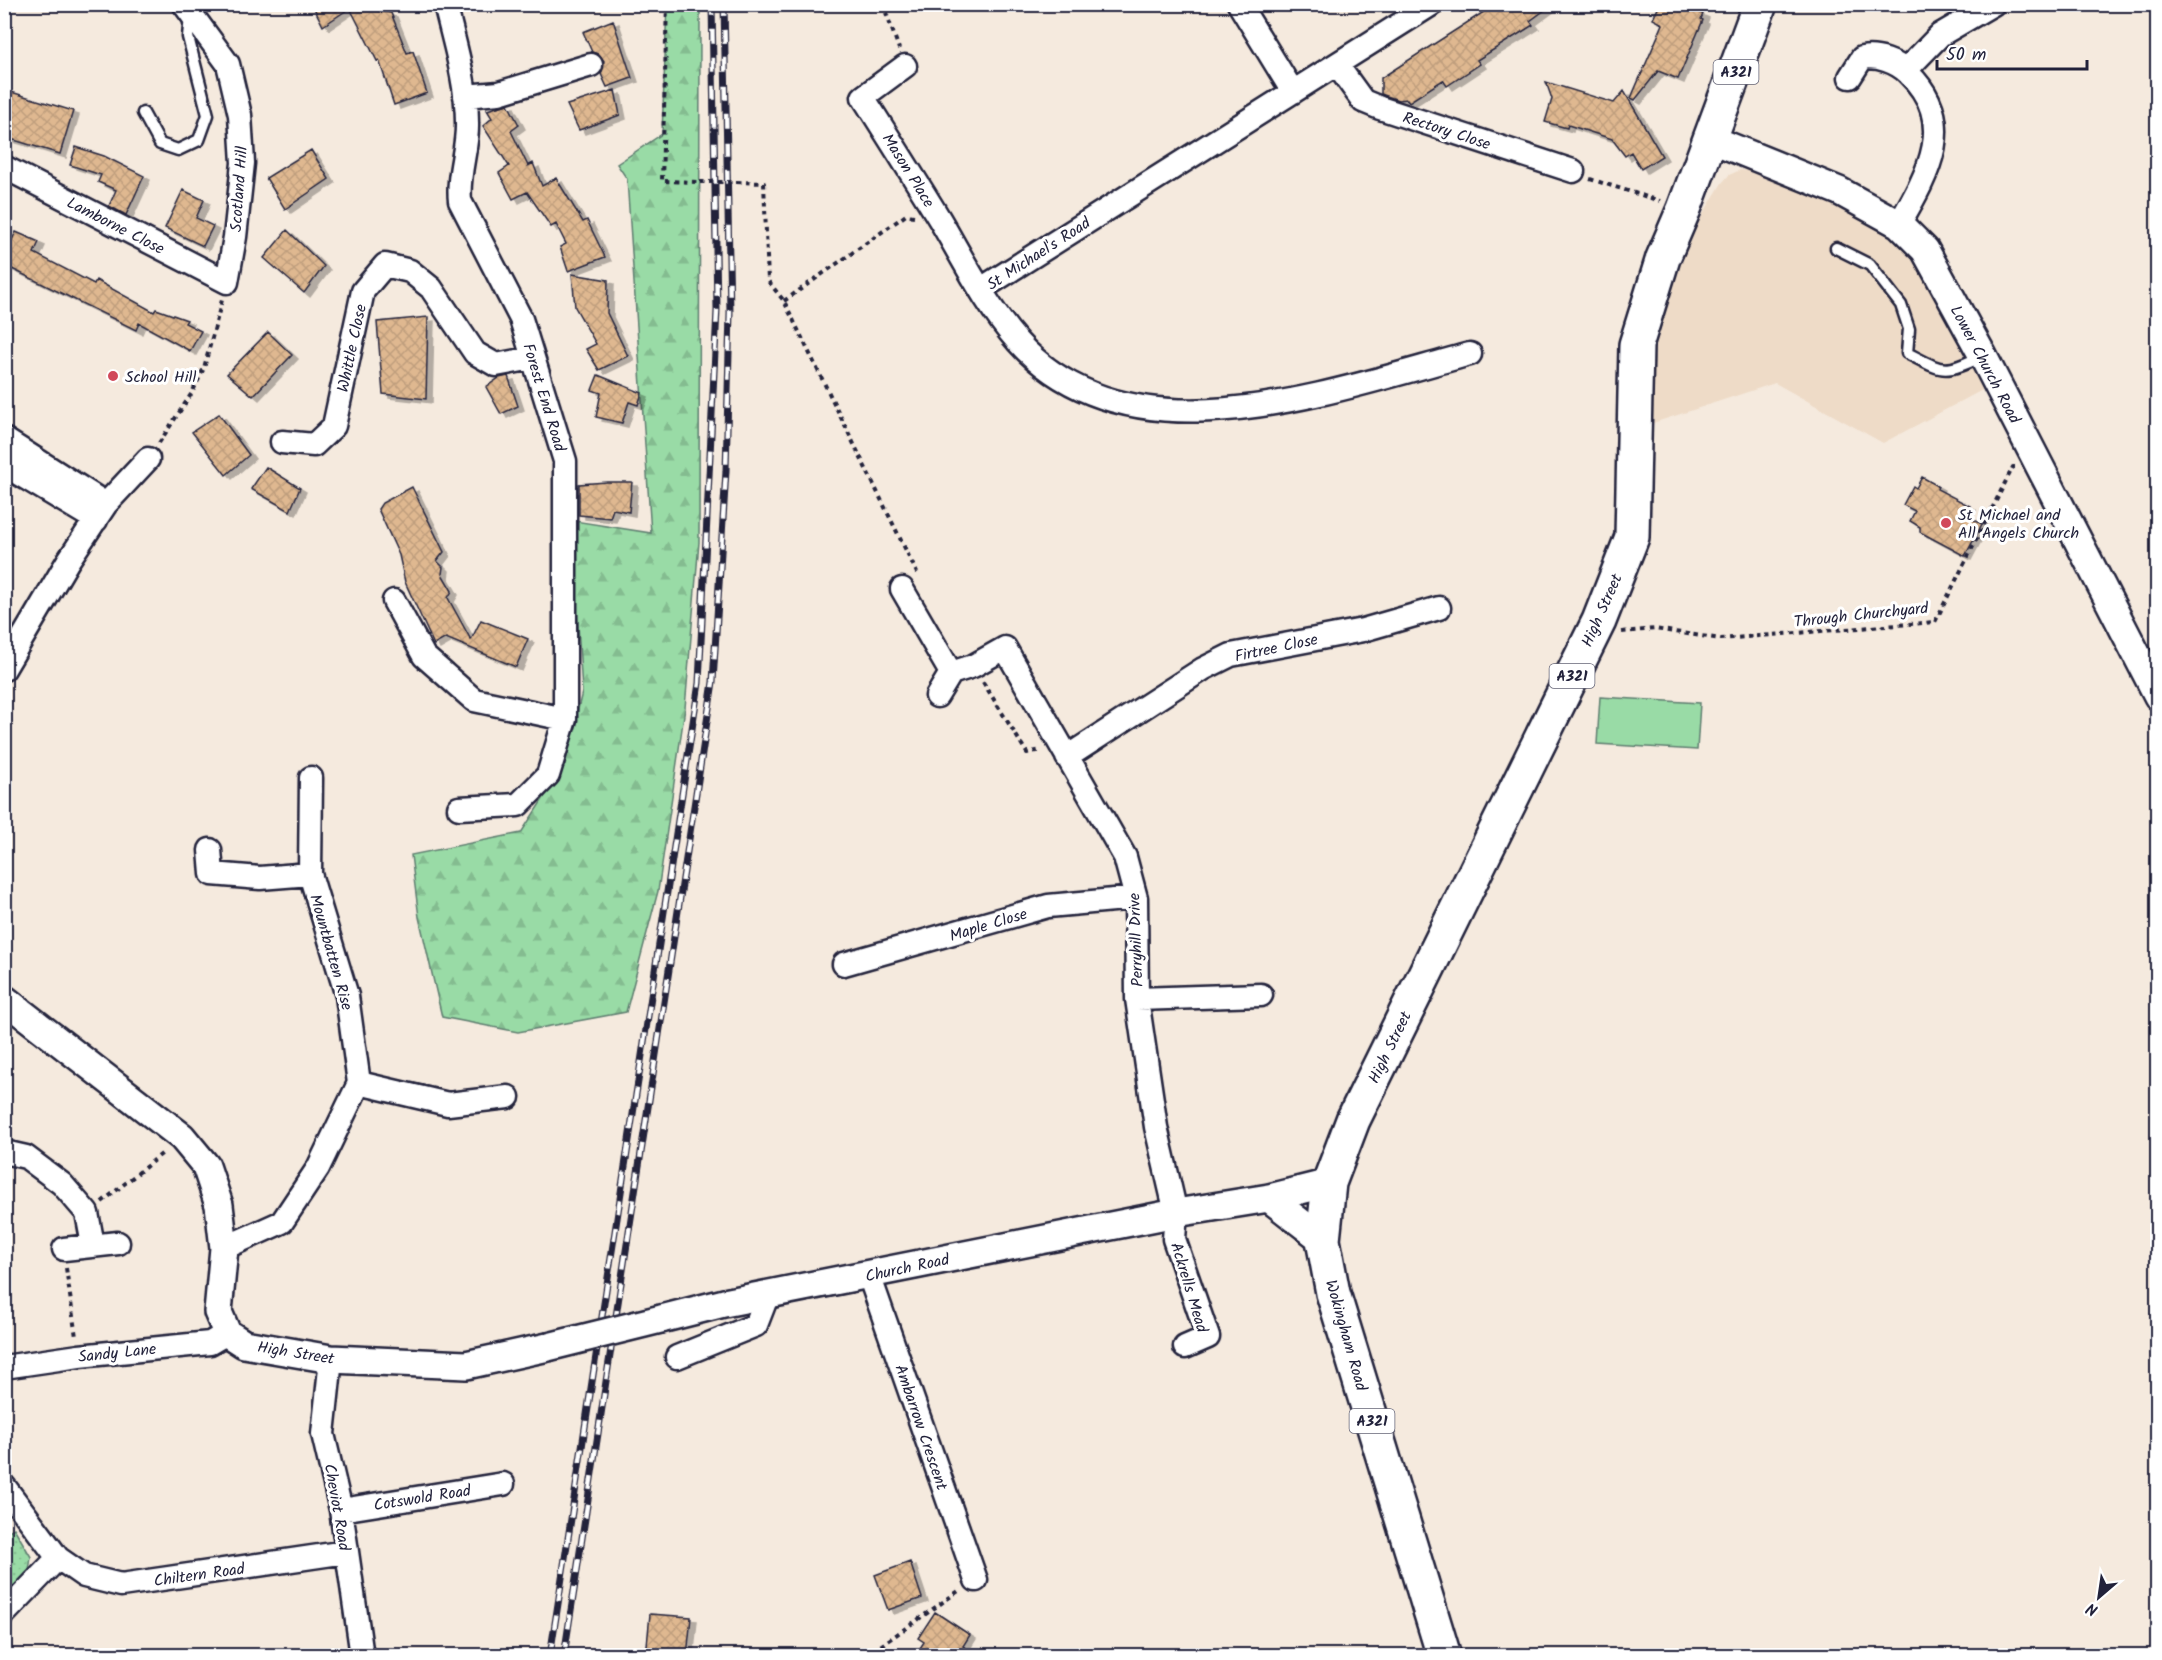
<svg xmlns="http://www.w3.org/2000/svg" width="2162" height="1660" viewBox="0 0 2162 1660" font-family="Kalam,sans-serif">
<style>
.built{fill:#eedbc7}
.grass{fill:url(#grass-dots);stroke:#5e7e70;stroke-width:1.5}
.forest{fill:url(#forest-firs);stroke:#5e7e70;stroke-width:1.5}
.pitch{fill:#99dba6;stroke:#5e7e70;stroke-width:1.5}
.building{fill:url(#building-cross-hatch);stroke:#22223b;stroke-width:1.5;filter:url(#shadow)}
.lines{fill:none;stroke-linecap:round;stroke-linejoin:round}
.service-casing{stroke:#22223b;stroke-width:15}
.minor-casing{stroke:#22223b;stroke-width:27}
.tertiary-casing{stroke:#22223b;stroke-width:32}
.primary-casing{stroke:#22223b;stroke-width:38}
.path{stroke:#22223b;stroke-width:4;stroke-dasharray:4.5 4.5;stroke-linecap:butt}
.service{stroke:#fff;stroke-width:10}
.minor{stroke:#fff;stroke-width:22}
.tertiary{stroke:#fff;stroke-width:27}
.primary{stroke:#fff;stroke-width:33}
.rail-casing{stroke:#22223b;stroke-width:7}
.rail{stroke:#fff;stroke-width:4.5;stroke-dasharray:14;stroke-linecap:butt}
.tertiary-bridge-casing{stroke:#22223b;stroke-width:32;stroke-linecap:butt}
.path-bridge{stroke:#22223b;stroke-width:4;stroke-dasharray:4.5 4.5;stroke-linecap:butt}
.tertiary-bridge{stroke:#fff;stroke-width:27}
.poi-dot{fill:#d1495b;stroke:#fff;stroke-width:2}
.labels{text-anchor:middle;stroke-width:6;stroke-linejoin:round;paint-order:stroke}
.shield{fill:#fff;stroke:#646476;stroke-width:1.5}
.shield-label{font-size:15px;font-weight:bold;fill:#22223b}
.street-label{font-size:16px;fill:#22223b;stroke:#fff}
.poi-label{font-size:16px;fill:#22223b;stroke:#fff;text-anchor:start}
</style>
<defs>
<pattern id="grass-dots" width="8" height="8" patternUnits="userSpaceOnUse" patternTransform="scale(1.5)"><rect width="8" height="8" fill="#99dba6"/><path d="M2 2h.1M6 6h.1" fill="none" stroke="#84bc90" stroke-width="1.8" stroke-linecap="round"/></pattern>
<pattern id="forest-firs" width="22" height="20" patternUnits="userSpaceOnUse" patternTransform="scale(1.5)"><rect width="22" height="20" fill="#99dba6"/><path d="M5 1l3.5 6h-7zM16 11l3.5 6h-7z" fill="#84bc90"/></pattern>
<pattern id="building-cross-hatch" width="8" height="8" patternUnits="userSpaceOnUse" patternTransform="scale(1.5)"><rect width="8" height="8" fill="#dfb890"/><path d="M0 0l8 8M0 8l8-8" fill="none" stroke="#bf9e7d"/></pattern>
<filter id="shadow"><feDropShadow dx="6" dy="4" stdDeviation="0" flood-color="#0004"/></filter>
</defs>
<rect width="100%" height="100%" fill="#f5eade"/>
<filter id="ink" filterUnits="userSpaceOnUse"><feTurbulence type="fractalNoise" baseFrequency=".0167" numOctaves="2"/><feDisplacementMap in="SourceGraphic" scale="12" xChannelSelector="R" yChannelSelector="G"/><feConvolveMatrix kernelMatrix="1 2 1 2 8 2 1 2 1" color-interpolation-filters="sRGB"/></filter>
<g filter="url(#ink)">
<!-- built -->
<path class="built" d="M1740 170 1754 171 1794 186 1886 230 1922 271 1986 388 1883 443 1775 383 1647 425 1648 347 1675 260 1722 183 1729 175Z"/>
<!-- grass -->
<path class="grass" d="M14 1528 31 1557 29 1571 10 1592 5 1588V1533Z"/>
<!-- forest -->
<path class="forest" d="M667 5H700L699 542 685 708 658 891 626 1012 518 1032 442 1017 419 917 411 855 521 833 565 765 582 692 574 556 575 521 651 533 627 179 617 164 662 134Z"/>
<!-- pitch -->
<path class="pitch" d="M1600 697 1700 703 1697 750 1597 744Z"/>
<!-- building -->
<path class="building" d="M312 4H356L352 7 391 13 407 53 413 51 427 93 394 105 379 60 377 61 350 8 323 26Z
M1496 4H1553L1530 21 1533 25 1477 60 1480 64 1447 86 1443 80 1409 102 1407 99 1398 100 1381 94V78Z
M1660 4 1679 10 1682 4H1699L1696 11 1703 14 1701 19 1703 20 1678 79 1658 71 1635 100 1631 98 1663 24 1653 19Z
M613 20 632 78 607 87 601 74 604 61 600 55 592 52 583 32Z
M1546 82 1614 103 1624 91 1662 156 1641 169 1631 152 1625 156 1612 139 1568 125 1567 128 1545 122 1552 99Z
M615 90 620 115 579 130 567 105Z
M8 91 73 111 60 154 4 137V102Z
M508 104 519 125 511 131 528 166 533 163 542 186 556 178 583 222 587 220 605 257 568 271 560 247 566 244 556 224 551 227 527 192 513 199 499 173 509 166 483 126 492 118 487 110Z
M76 147 104 156 144 176 126 215 109 206 116 190 98 182 101 175 70 165Z
M311 150 329 179 285 209 266 178Z
M183 190 204 200 196 218 213 226 203 246 165 228Z
M287 230 324 266 304 293 264 258Z
M16 232 39 242 34 253 94 284 96 280 154 312 156 309 187 320 185 323 201 331 190 351 139 323 136 330 4 265V243L9 245Z
M572 274 608 280 607 313 628 356 599 370 586 349 596 344 575 307Z
M428 317 426 399 383 394 377 322Z
M268 332 292 355 253 396 227 374Z
M598 375 642 393 638 405 629 402 622 423 596 417 601 393 592 390Z
M508 376 518 406 501 414 486 387 499 378Z
M219 414 249 455 226 475 192 432Z
M266 467 300 488 290 511 251 489Z
M1922 477 1938 486 1937 489 1970 506 1965 515 1982 524 1965 556 1920 532V527L1910 521 1915 511 1903 505 1913 486 1916 488Z
M607 482H632L629 512 613 509 610 518 579 515V484Z
M412 487 444 552 437 561 443 567 442 574 452 591 448 598 471 640 481 620 528 639 516 667 446 638 434 645 405 582 399 555 378 509 382 503Z
M910 1562 922 1598 888 1610 875 1575Z
M935 1612 970 1635 963 1646 977 1656H931L920 1648 924 1642 918 1638Z
M650 1614 691 1617 687 1656H646Z"/>
<g class="lines">
<defs>
<path id="service" d="M143 113 160 144 178 150 199 140 208 115 188 37 190 16
M1836 248 1870 265 1901 305 1909 329 1907 353C1946 373 1942 374 1983 356"/>
<path id="minor" d="M445 4C454 42 467 83 467 123 468 149 457 174 460 201L521 319 565 461V719L548 775 518 805 459 808
M1239 4 1293 92
M1337 65 1363 101 1380 108 1573 171
M905 66 863 97C889 138 915 179 940 220 964 261 987 307 1018 342 1130 467 1334 390 1470 354
M1906 70 1940 35 1993 4
M1850 77 1862 58C1877 55 1897 62 1908 73 1958 121 1929 173 1899 224
M465 96 499 93 591 65
M4 167 227 282 235 237 243 163 240 115 228 64 184 4
M981 289 1432 4
M4 439 106 504
M282 442 314 445 334 426 363 291 385 265 410 271 431 288 475 353 496 365 533 358
M4 465 96 520
M902 589 951 673
M394 601 424 656 474 700 565 719
M4 669 68 561 106 504 148 459
M937 696 951 673 973 666 1005 648 1125 857 1136 898 1137 999 1156 1127 1176 1213 1174 1239 1208 1337 1185 1347
M1067 757 1203 669 1231 655 1363 630 1439 608
M210 850 212 874 260 878 310 874
M844 964 1048 906 1136 898
M1137 999 1261 995
M359 1083 448 1104 508 1097
M4 1152 26 1157 62 1184 87 1213 93 1245
M224 1248 282 1222 318 1168 359 1083 347 996 310 874 311 778
M64 1249 118 1243
M869 1275 976 1580
M677 1357 756 1325 768 1294
M331 1359 323 1434 341 1510 362 1656
M4 1367 79 1356 210 1343 227 1333
M4 1486 58 1558 84 1576 121 1585 346 1552
M341 1510 503 1484
M4 1614 58 1558"/>
<path id="tertiary" d="M1711 139 1839 191 1899 224 1925 250 1983 356 2158 696
M4 999 182 1137 206 1166 219 1205 224 1248 218 1312 227 1333 244 1344 331 1359 466 1365 548 1347
M1269 1198 1323 1240
M661 1319 724 1303 1176 1213 1269 1198 1329 1183"/>
<path id="primary" d="M1444 1656 1333 1293 1323 1240 1329 1183 1353 1120 1599 621 1632 537 1636 345 1663 258 1684 209 1760 4"/>
</defs>
<!-- service casing -->
<use href="#service" class="service-casing"/>
<!-- minor casing -->
<use href="#minor" class="minor-casing"/>
<!-- tertiary casing -->
<use href="#tertiary" class="tertiary-casing"/>
<!-- primary casing -->
<use href="#primary" class="primary-casing"/>
<!-- path -->
<path class="path" d="M667 4 662 181 700 182
M883 4 899 49
M1590 179 1660 201
M737 182 764 183 768 281 784 301 917 573
M784 301 906 215 914 216
M159 443 192 393 204 368 222 300
M1622 632 1655 629 1721 639 1935 622 2013 467H2015
M983 682 1027 753 1041 750
M102 1202 164 1152
M66 1268 76 1337
M866 1656 960 1590"/>
<!-- service -->
<use href="#service" class="service"/>
<!-- minor -->
<use href="#minor" class="minor"/>
<!-- tertiary -->
<use href="#tertiary" class="tertiary"/>
<!-- primary -->
<use href="#primary" class="primary"/>
<defs>
<path id="rail" d="M550 1656 699 683 717 310 712 4
M564 1656 713 682 726 471 730 312 724 4"/>
</defs>
<!-- rail casing -->
<use href="#rail" class="rail-casing"/>
<!-- rail -->
<use href="#rail" class="rail"/>
<defs>
<path id="tertiary-bridge" d="M548 1347 661 1319"/>
</defs>
<!-- tertiary-bridge casing -->
<use href="#tertiary-bridge" class="tertiary-bridge-casing"/>
<!-- path-bridge -->
<path class="path-bridge" d="M700 182H737"/>
<!-- tertiary-bridge -->
<use href="#tertiary-bridge" class="tertiary-bridge"/>
</g>
</g>
<!-- markers -->
<g class="poi-dot">
<circle cx="113" cy="376" r="6"/>
<circle cx="1946" cy="523" r="6"/>
</g>
<g class="labels">
<!-- shield labels -->
<g class="shield">
<rect x="1713.5" y="60" width="45" height="24" rx="4.5"/>
<rect x="1549.5" y="664" width="45" height="24" rx="4.5"/>
<rect x="1349.5" y="1409" width="45" height="24" rx="4.5"/>
</g>
<g class="shield-label">
<text x="1736" y="77">A321</text>
<text x="1572" y="681">A321</text>
<text x="1372" y="1426">A321</text>
</g>
<!-- street labels -->
<g class="street-label">
<text transform="translate(1447 130) rotate(18)" y="6">Rectory Close</text>
<text transform="translate(909 170) rotate(58)" y="6">Mason Place</text>
<text transform="translate(238 189) rotate(-86)" y="6">Scotland Hill</text>
<text transform="translate(116 225) rotate(27)" y="6">Lamborne Close</text>
<text transform="translate(1038 253) rotate(-33)" y="6">St Michael's Road</text>
<text transform="translate(351 348) rotate(-78)" y="6">Whittle Close</text>
<text transform="translate(1986 364) rotate(62)" y="6">Lower Church Road</text>
<text transform="translate(545 397) rotate(73)" y="6">Forest End Road</text>
<text transform="translate(1601 610) rotate(-66)" y="6">High Street</text>
<text transform="translate(1861 614) rotate(-6)" y="6">Through Churchyard</text>
<text transform="translate(1276 647) rotate(-12)" y="6">Firtree Close</text>
<text transform="translate(988 924) rotate(-17)" y="6">Maple Close</text>
<text transform="translate(1135 940) rotate(-92)" y="6">Perryhill Drive</text>
<text transform="translate(332 952) rotate(74)" y="6">Mountbatten Rise</text>
<text transform="translate(1389 1047) rotate(-64)" y="6">High Street</text>
<text transform="translate(907 1267) rotate(-12)" y="6">Church Road</text>
<text transform="translate(1190 1287) rotate(73)" y="6">Ackrells Mead</text>
<text transform="translate(1347 1335) rotate(74)" y="6">Wokingham Road</text>
<text transform="translate(117 1352) rotate(-6)" y="6">Sandy Lane</text>
<text transform="translate(296 1352) rotate(9)" y="6">High Street</text>
<text transform="translate(922 1427) rotate(71)" y="6">Ambarrow Crescent</text>
<text transform="translate(422 1497) rotate(-9)" y="6">Cotswold Road</text>
<text transform="translate(338 1507) rotate(80)" y="6">Cheviot Road</text>
<text transform="translate(199 1574) rotate(-8)" y="6">Chiltern Road</text>
</g>
<!-- poi labels -->
<g class="poi-label">
<text x="125" y="382">School Hill</text>
<text x="1958" y="520">St Michael and<tspan x="1958" dy="18">All Angels Church</tspan></text>
</g>
</g>
<!-- margin -->
<rect width="2162" height="1660" fill="none" stroke="#fff" stroke-width="24"/>
<rect x="12" y="12" width="2138" height="1636" fill="none" stroke="#22223b" stroke-width="2" filter="url(#ink)"/>
<!-- north arrow -->
<g transform="translate(2099 1597) rotate(209)" stroke="#ffffff" stroke-width="4.5" paint-order="stroke">
<path d="M0-4.5L10 22L0 15L-10 22Z" fill="#22223b"/>
<text y="-9" font-size="16" font-weight="bold" text-anchor="middle" fill="#22223b">N</text>
</g>
<!-- scale -->
<path d="M1937 60v9h150v-9" fill="none" stroke="#22223b" stroke-width="3"/>
<text x="1946" y="60" font-size="18" fill="#22223b" stroke="#ffffff" stroke-width="4.5" paint-order="stroke">50 m</text>
</svg>
